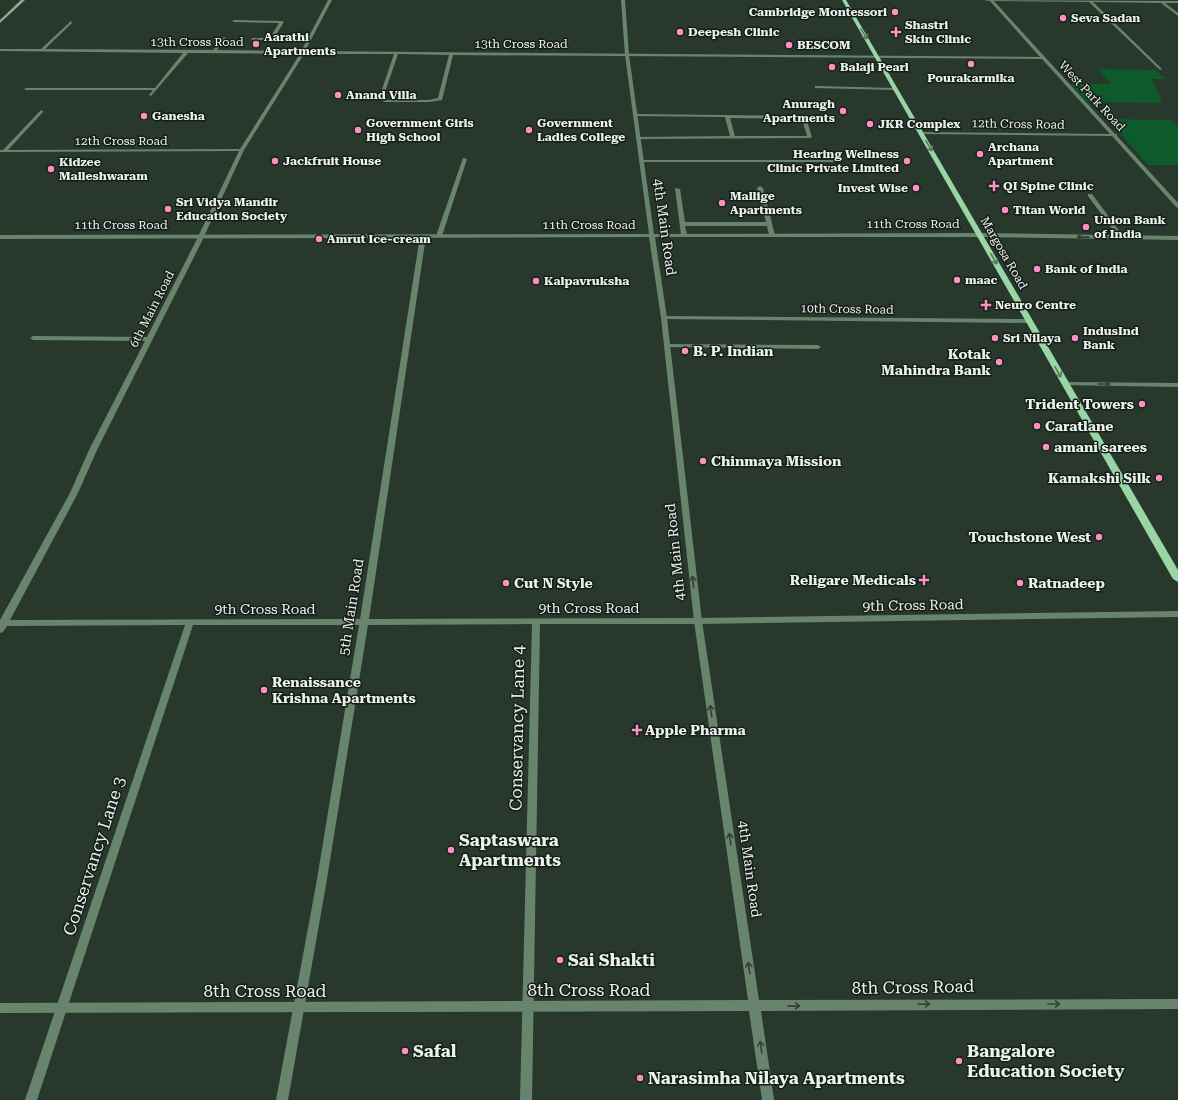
<svg xmlns="http://www.w3.org/2000/svg" width="1178" height="1100" viewBox="0 0 1178 1100" font-family="'Roboto Serif',serif">
<style>
.green{fill:#0d5a2a}
.lines{fill:none;stroke-linecap:round;stroke-linejoin:round}
.minor{fill:#68846d;fill-rule:evenodd}
.tertiary{fill:#68846d;fill-rule:evenodd}
.secondary{fill:#84b28d;fill-rule:evenodd}
.primary{fill:#9ad5a6;fill-rule:evenodd}
.oneway{stroke:#58795f}
.oneway2{stroke:#334136}
.poi-dot{fill:#fc8fc3;stroke:#161d18;stroke-width:1.5}
.labels{text-anchor:middle;stroke-width:3;stroke-linejoin:round;paint-order:stroke}
.far-poi-label{font-size:12px;font-weight:bold;fill:#e9f3eb;stroke:#161d18;text-anchor:start}
.far-street-label{font-size:12px;fill:#e9f3eb;stroke:#161d18}
.street-label{font-size:14px;fill:#e9f3eb;stroke:#161d18}
.poi-label{font-size:14px;font-weight:bold;fill:#e9f3eb;stroke:#161d18;text-anchor:start}
.near-street-label{font-size:17px;fill:#e9f3eb;stroke:#161d18}
.near-poi-label{font-size:17px;font-weight:bold;fill:#e9f3eb;stroke:#161d18;text-anchor:start}
</style>
<rect width="100%" height="100%" fill="#29382c"/>
<!-- green -->
<path class="green" d="M1098 69 1155 70 1166 79H1151L1163 103 1087 102 1071 84H1111Z
M1108 119 1171 120 1178 127V165H1148Z"/>
<g class="lines">
<!-- minor -->
<path class="minor" d="M328 0H332L305 51 1040 57 990 1 983 0 1178 1V3H1165L1178 13V16L1161 3 1093 2 1161 68 1162 69 1160 70 1089 2 994 1 1115 134H1117V136L1178 203V208L1176 207 1112 136 921 134 919 133 921 132 1110 134 1042 59 453 55 442 100 429 102H384L379 98 394 54H304L244 150 201 243 97 450 78 493 10 620 360 619 420 236 423 234 426 236 369 619 698 618 1178 611V617L698 624H540L532 1100H520L532 624 368 625 326 885 288 1100H276L316 885 359 625H193L37 1100H25L185 625 7 626 3 632 0 633V620L70 493 89 450 145 341 33 340 30 338 33 336 147 337 195 243 239 151 0 152V150H3L41 110 43 111V112L8 150 240 149 300 54 188 53 151 96 149 95 153 90H26L24 89 26 88H155L183 53 0 51V49H41L71 21 72 23 45 49 213 50 224 37 226 38 217 50 301 51 307 40H253L251 39 253 38H270L279 23 234 22 232 21 234 20 282 21 284 22 274 38H308ZM398 54 449 55 438 98 429 100H385L383 98Z
M817 86 895 88 897 89 895 90 815 88V86Z
M635 114 799 116 806 118 812 137 810 138 638 139 636 138V137L730 136 725 117 633 116V115ZM730 118 802 119 807 136H735Z
M463 158 467 159 442 236 437 237 436 236Z
M639 160H835L837 161 835 162H639Z
M760 186 763 188 775 235 774 236 769 235 767 226H685L687 235 684 237 681 235 675 188 680 189 685 222H766L757 188Z
M1088 194H1092L1123 236V238H1119L1088 196Z
M664 316 1029 319 1032 321 1029 323 662 319 661 318Z
M667 344 818 345 821 347 818 349 665 347 664 346Z
M1065 382 1178 383V387L1063 385V383Z"/>
<!-- tertiary -->
<path class="tertiary" d="M621 0H625L629 55 654 234 980 233 1178 236V240L980 237H655L667 318 702 621 759 1000 1178 999V1009L761 1011 774 1100H762L749 1011 0 1013V1003L748 1000 694 621 661 318 649 237 0 239V235L649 234 625 55Z"/>
<!-- secondary -->
<path class="secondary" d="M21 0H25L0 23V20Z"/>
<!-- primary -->
<path class="primary" d="M842 0H846L1178 570V582L1173 579Z"/>
</g>
<!-- one-way arrows -->
<defs><path id="oneway-shaft" d="M-6 0H5M1.5-3L5.5 0L1.5 3" fill="none" stroke-width="1.6" stroke-linecap="round" stroke-linejoin="round"/></defs>
<g class="oneway">
<use href="#oneway-shaft" transform="translate(864 34) rotate(60)"/>
<use href="#oneway-shaft" transform="translate(929 146) rotate(60)"/>
<use href="#oneway-shaft" transform="translate(994 259) rotate(60)"/>
<use href="#oneway-shaft" transform="translate(1058 372) rotate(60)"/>
</g>
<g class="oneway2">
<use href="#oneway-shaft" transform="translate(1083 237) rotate(-179)"/>
<use href="#oneway-shaft" transform="translate(1104 384)"/>
<use href="#oneway-shaft" transform="translate(693 582) rotate(-96)"/>
<use href="#oneway-shaft" transform="translate(711 711) rotate(-98)"/>
<use href="#oneway-shaft" transform="translate(730 839) rotate(-98)"/>
<use href="#oneway-shaft" transform="translate(749 968) rotate(-98)"/>
<use href="#oneway-shaft" transform="translate(924 1004) rotate(-1)"/>
<use href="#oneway-shaft" transform="translate(1054 1004)"/>
<use href="#oneway-shaft" transform="translate(794 1006) rotate(-1)"/>
<use href="#oneway-shaft" transform="translate(761 1047) rotate(-98)"/>
</g>
<!-- markers -->
<g class="poi-dot">
<circle cx="895" cy="12" r="4"/>
<circle cx="1063" cy="18" r="4"/>
<circle cx="680" cy="32" r="4"/>
<path d="M894 26h4v4h4v4h-4v4h-4v-4h-4v-4h4z"/>
<circle cx="256" cy="44" r="4"/>
<circle cx="789" cy="45" r="4"/>
<circle cx="971" cy="64" r="4"/>
<circle cx="832" cy="67" r="4"/>
<circle cx="338" cy="95" r="4"/>
<circle cx="843" cy="111" r="4"/>
<circle cx="144" cy="116" r="4"/>
<circle cx="870" cy="124" r="4"/>
<circle cx="358" cy="130" r="4"/>
<circle cx="529" cy="130" r="4"/>
<circle cx="980" cy="154" r="4"/>
<circle cx="275" cy="161" r="4"/>
<circle cx="907" cy="161" r="4"/>
<circle cx="51" cy="169" r="4"/>
<path d="M992 180h4v4h4v4h-4v4h-4v-4h-4v-4h4z"/>
<circle cx="916" cy="188" r="4"/>
<circle cx="722" cy="203" r="4"/>
<circle cx="168" cy="209" r="4"/>
<circle cx="1005" cy="210" r="4"/>
<circle cx="1086" cy="227" r="4"/>
<circle cx="319" cy="239" r="4"/>
<circle cx="1037" cy="269" r="4"/>
<circle cx="957" cy="280" r="4"/>
<circle cx="536" cy="281" r="4"/>
<path d="M984 299h4v4h4v4h-4v4h-4v-4h-4v-4h4z"/>
<circle cx="995" cy="338" r="4"/>
<circle cx="1075" cy="338" r="4"/>
<circle cx="685" cy="351" r="4"/>
<circle cx="999" cy="362" r="4"/>
<circle cx="1142" cy="404" r="4"/>
<circle cx="1037" cy="426" r="4"/>
<circle cx="1046" cy="447" r="4"/>
<circle cx="703" cy="461" r="4"/>
<circle cx="1159" cy="478" r="4"/>
<circle cx="1099" cy="537" r="4"/>
<path d="M922 574h4v4h4v4h-4v4h-4v-4h-4v-4h4z"/>
<circle cx="506" cy="583" r="4"/>
<circle cx="1020" cy="583" r="4"/>
<circle cx="264" cy="690" r="4"/>
<path d="M635 724h4v4h4v4h-4v4h-4v-4h-4v-4h4z"/>
<circle cx="451" cy="850" r="4"/>
<circle cx="560" cy="960" r="4"/>
<circle cx="405" cy="1051" r="4"/>
<circle cx="959" cy="1061" r="4"/>
<circle cx="640" cy="1078" r="4"/>
</g>
<g class="labels">
<!-- far-poi labels -->
<g class="far-poi-label">
<text x="887" y="16" text-anchor="end">Cambridge Montessori</text>
<text x="1071" y="22">Seva Sadan</text>
<text x="905" y="29">Shastri<tspan x="905" dy="14">Skin Clinic</tspan></text>
<text x="688" y="36">Deepesh Clinic</text>
<text x="264" y="41">Aarathi<tspan x="264" dy="14">Apartments</tspan></text>
<text x="797" y="49">BESCOM</text>
<text x="840" y="71">Balaji Pearl</text>
<text x="971" y="82" text-anchor="middle">Pourakarmika</text>
<text x="346" y="99">Anand Villa</text>
<text x="835" y="108" text-anchor="end">Anuragh<tspan x="835" dy="14">Apartments</tspan></text>
<text x="152" y="120">Ganesha</text>
<text x="366" y="127">Government Girls<tspan x="366" dy="14">High School</tspan></text>
<text x="537" y="127">Government<tspan x="537" dy="14">Ladies College</tspan></text>
<text x="878" y="128">JKR Complex</text>
<text x="988" y="151">Archana<tspan x="988" dy="14">Apartment</tspan></text>
<text x="899" y="158" text-anchor="end">Hearing Wellness<tspan x="899" dy="14">Clinic Private Limited</tspan></text>
<text x="283" y="165">Jackfruit House</text>
<text x="59" y="166">Kidzee<tspan x="59" dy="14">Malleshwaram</tspan></text>
<text x="1003" y="190">QI Spine Clinic</text>
<text x="908" y="192" text-anchor="end">Invest Wise</text>
<text x="730" y="200">Mallige<tspan x="730" dy="14">Apartments</tspan></text>
<text x="176" y="206">Sri Vidya Mandir<tspan x="176" dy="14">Education Society</tspan></text>
<text x="1013" y="214">Titan World</text>
<text x="1094" y="224">Union Bank<tspan x="1094" dy="14">of India</tspan></text>
<text x="327" y="243">Amrut Ice-cream</text>
<text x="1045" y="273">Bank of India</text>
<text x="965" y="284">maac</text>
<text x="544" y="285">Kalpavruksha</text>
<text x="995" y="309">Neuro Centre</text>
<text x="1083" y="335">IndusInd<tspan x="1083" dy="14">Bank</tspan></text>
<text x="1003" y="342">Sri Nilaya</text>
</g>
<!-- far-street labels -->
<g class="far-street-label">
<text x="197" y="46">13th Cross Road</text>
<text x="521" y="48">13th Cross Road</text>
<text transform="translate(1092 96) rotate(47)" y="4">West Park Road</text>
<text transform="translate(1018 124) rotate(1)" y="4">12th Cross Road</text>
<text x="121" y="145">12th Cross Road</text>
<text x="913" y="228">11th Cross Road</text>
<text x="121" y="229">11th Cross Road</text>
<text x="589" y="229">11th Cross Road</text>
<text transform="translate(1004 253) rotate(60)" y="4">Margosa Road</text>
<text transform="translate(152 309) rotate(-63)" y="4">6th Main Road</text>
<text transform="translate(847 309) rotate(1)" y="4">10th Cross Road</text>
</g>
<!-- street labels -->
<g class="street-label">
<text transform="translate(665 227) rotate(82)" y="5">4th Main Road</text>
<text transform="translate(675 552) rotate(-96)" y="5">4th Main Road</text>
<text transform="translate(913 605) rotate(-1)" y="5">9th Cross Road</text>
<text transform="translate(351 607) rotate(-81)" y="5">5th Main Road</text>
<text x="589" y="613">9th Cross Road</text>
<text x="265" y="614">9th Cross Road</text>
<text transform="translate(750 869) rotate(82)" y="5">4th Main Road</text>
</g>
<!-- poi labels -->
<g class="poi-label">
<text x="693" y="356">B. P. Indian</text>
<text x="991" y="359" text-anchor="end">Kotak<tspan x="991" dy="16">Mahindra Bank</tspan></text>
<text x="1134" y="409" text-anchor="end">Trident Towers</text>
<text x="1045" y="431">Caratlane</text>
<text x="1054" y="452">amani sarees</text>
<text x="711" y="466">Chinmaya Mission</text>
<text x="1151" y="483" text-anchor="end">Kamakshi Silk</text>
<text x="1091" y="542" text-anchor="end">Touchstone West</text>
<text x="916" y="585" text-anchor="end">Religare Medicals</text>
<text x="514" y="588">Cut N Style</text>
<text x="1028" y="588">Ratnadeep</text>
<text x="272" y="687">Renaissance<tspan x="272" dy="16">Krishna Apartments</tspan></text>
<text x="645" y="735">Apple Pharma</text>
</g>
<!-- near-street labels -->
<g class="near-street-label">
<text transform="translate(517 728) rotate(-89)" y="6">Conservancy Lane 4</text>
<text transform="translate(94 856) rotate(-72)" y="6">Conservancy Lane 3</text>
<text transform="translate(913 987) rotate(-1)" y="6">8th Cross Road</text>
<text x="589" y="996">8th Cross Road</text>
<text x="265" y="997">8th Cross Road</text>
</g>
<!-- near-poi labels -->
<g class="near-poi-label">
<text x="459" y="846">Saptaswara<tspan x="459" dy="20">Apartments</tspan></text>
<text x="568" y="966">Sai Shakti</text>
<text x="413" y="1057">Safal</text>
<text x="967" y="1057">Bangalore<tspan x="967" dy="20">Education Society</tspan></text>
<text x="648" y="1084">Narasimha Nilaya Apartments</text>
</g>
</g>
</svg>
